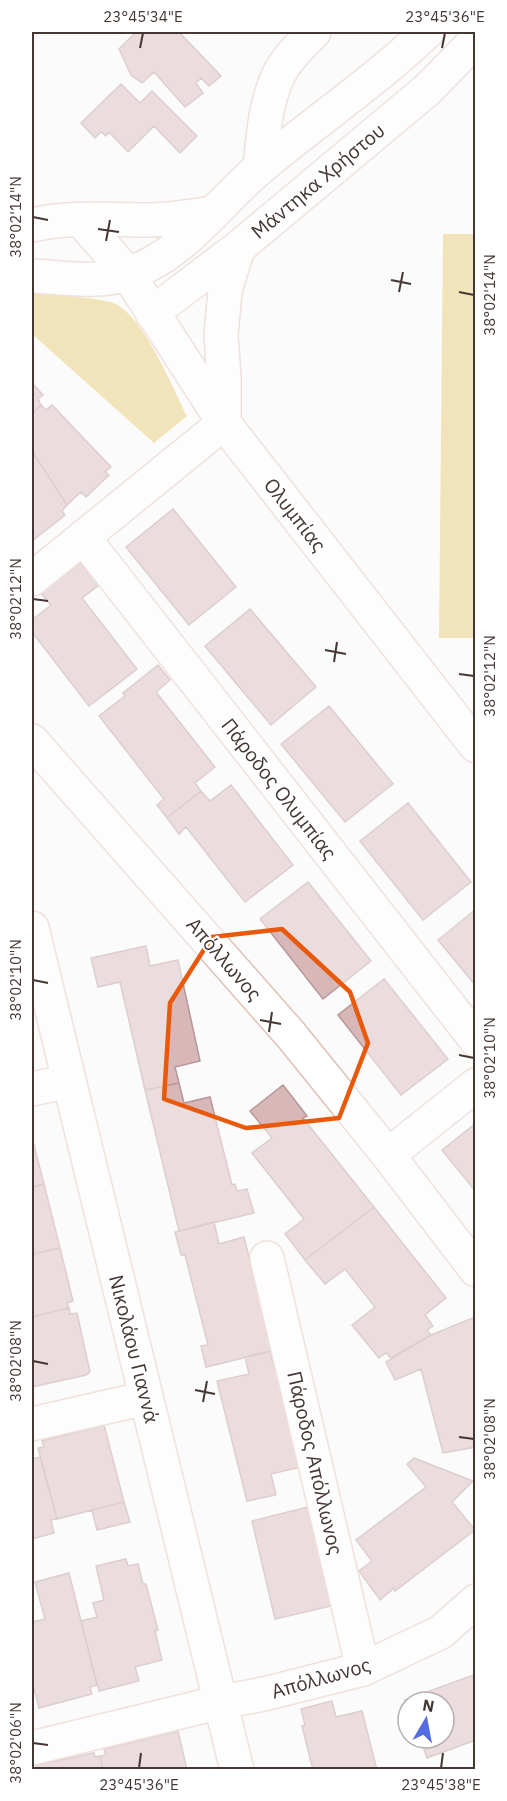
<svg xmlns="http://www.w3.org/2000/svg" width="507" height="1801" viewBox="0 0 507 1801" font-family="'IBM Plex Sans',sans-serif">
<style>
.green{fill:#e5c76a}
.building{fill:#d8b7b9;stroke:#b79798;stroke-width:1.5}
.lines{fill:none;stroke-linecap:round;stroke-linejoin:round}
.street-casing{stroke:#e0c1b6;stroke-width:36}
.street{stroke:#fff;stroke-width:33}
.marked{fill:none;stroke:#e8590c;stroke-width:4.5;stroke-linejoin:round}
.ticks{fill:none;stroke:#453834;stroke-width:2}
.labels{text-anchor:middle;stroke-width:4.5;stroke-linejoin:round;paint-order:stroke}
.street-label{font-size:20px;fill:#453834;stroke:#fff}
.neatline{fill:none;stroke:#453834;stroke-width:2}
.ticks-label{font-size:15px;text-anchor:middle;fill:#453834}
</style>
<rect width="100%" height="100%" fill="#fbfbfb"/>
<!-- green -->
<path class="green" d="M443 234H475V638H439Z
M32 293C56 296 86 296 110 302 142 310 172 387 187 416L154 443 32 334Z"/>
<!-- building -->
<path class="building" d="M133 32H179L221 76 209 86 201 78 196 83 203 93 185 107 154 72 142 83 131 75 119 49 135 33Z
M121 84 140 103 152 91 197 136 180 153 154 126 128 152 109 132 106 136 101 132 95 138 81 123Z
M32 383 43 395 38 399 41 405 32 414Z
M41 405 46 410 52 405 111 467 105 472 109 475 86 497 81 492 67 505 32 451V414Z
M32 451 67 505 62 511 65 515 32 541Z
M173 509 236 587 189 625 126 547Z
M81 562 99 585 82 598 137 669 89 706 32 632V620L51 605 41 593Z
M250 609 316 687 271 725 205 646Z
M158 665 170 680 156 692 215 767 195 783 201 791 167 818 157 805 164 799 99 716 125 696 123 693Z
M329 706 393 784 345 822 281 744Z
M231 785 293 865 245 902 186 827 179 834 167 818 201 791 210 801Z
M408 803 471 882 423 920 360 841Z
M308 882 371 961 323 999 260 919Z
M476 909V986L438 940Z
M146 946 150 966 178 960 200 1061 175 1067 179 1083 145 1090 120 982 98 987 91 958Z
M384 979 448 1059 401 1095 338 1015Z
M179 1083 184 1103 210 1097 232 1185 235 1184 237 1191 247 1189 254 1213 179 1231 145 1090Z
M283 1085 307 1116 303 1118 374 1207 305 1260 285 1234 304 1219 252 1153 272 1138 250 1111Z
M476 1123V1192L442 1150Z
M32 1137 44 1184 32 1187Z
M44 1184 60 1248 32 1254V1187Z
M374 1207 446 1298 425 1315 433 1326 427 1330 431 1335 391 1358 386 1353 379 1358 352 1325 375 1307 345 1269 325 1284 305 1260Z
M214 1222 219 1244 244 1237 267 1328 285 1348 206 1367 201 1346 208 1345 185 1255H181L175 1232Z
M60 1248 73 1301 67 1303 69 1308 32 1317V1254Z
M69 1308 70 1314 77 1313 90 1372 86 1375 32 1387V1317Z
M475 1317 476 1447 443 1453 421 1369 395 1380 386 1362 431 1335Z
M270 1351 275 1369H277L301 1467 271 1474 276 1495 247 1501 217 1381 249 1374 245 1357Z
M104 1425 124 1502 57 1519 38 1448 44 1447 42 1441Z
M32 1453 33 1459 40 1457 57 1519 51 1520 54 1533 32 1539Z
M414 1458 473 1481 452 1502 475 1530 395 1591 394 1588 380 1600 359 1571 372 1561 356 1540 426 1487 407 1464Z
M124 1502 130 1522 97 1530 92 1510Z
M312 1506 335 1605 275 1619 252 1521Z
M126 1559 128 1566 138 1564 143 1584H146L158 1630 155 1631 162 1660 135 1667 139 1681 99 1691 81 1621 97 1617 93 1603 104 1600 96 1566Z
M69 1573 97 1685 90 1687 92 1694 39 1708 32 1681V1622L45 1619 35 1582Z
M476 1674V1740L427 1758 420 1738H444V1702H408V1707L405 1700Z
M332 1701 336 1717 362 1711 377 1770H313L302 1726 305 1725 301 1709Z
M178 1731 187 1770H103L100 1756 106 1755 104 1749Z
M94 1753 95 1757 100 1756 103 1770H37L36 1765Z"/>
<g class="lines">
<defs>
<path id="street" d="M260 168C263 136 265 105 278 76 286 59 301 45 314 32
M81 220 128 274 224 423 476 746
M32 225C69 216 110 220 148 220 169 220 192 216 213 213
M32 276C63 277 96 284 127 274 182 257 218 203 261 167 316 121 375 81 427 32
M152 313 238 248 427 90 476 40
M224 423V378L221 335 225 291 238 248
M83 537 476 1040
M32 579 224 423
M32 741 291 1035 388 1155 476 1270
M32 928 237 1770
M32 1089 69 1081
M388 1155 476 1085
M267 1258 363 1669
M32 1424 146 1398
M32 1748 221 1702 264 1694 363 1669 441 1632 476 1601"/>
</defs>
<!-- street casing -->
<use href="#street" class="street-casing"/>
<!-- street -->
<use href="#street" class="street"/>
</g>
<!-- marked area -->
<path d="M0 0H507V1801H0ZM282 929 350 992 368 1043 339 1118 246 1128 164 1099 170 1003 212 937Z" fill="#fbfbfb" fill-opacity=".55" fill-rule="evenodd"/>
<path class="marked" d="M282 929 350 992 368 1043 339 1118 246 1128 164 1099 170 1003 212 937Z"/>
<!-- ticks -->
<path class="ticks" d="M140 48 143 33M442 48 445 33M33 217 48 220M98 229 119 232M106 241 110 220M391 280 411 284M399 292 403 272M459 292 474 295M33 599 48 601M325 650 346 654M334 662 337 642M459 674 474 676M33 980 48 983M260 1020 281 1024M269 1032 272 1012M459 1055 474 1058M33 1361 48 1364M195 1390 215 1394M203 1402 207 1381M459 1437 474 1439M33 1743 48 1745M139 1768 141 1753M441 1768 443 1753"/>
<g class="labels">
<!-- street labels -->
<g class="street-label">
<text transform="translate(318 181) rotate(-40)" y="7">Μάντηκα Χρήστου</text>
<text transform="translate(295 515) rotate(52)" y="7">Ολυμπίας</text>
<text transform="translate(279 789) rotate(52)" y="7">Πάροδος Ολυμπίας</text>
<text transform="translate(224 959) rotate(49)" y="7">Απόλλωνος</text>
<text transform="translate(134 1349) rotate(76)" y="7">Νικολάου Γιαννά</text>
<text transform="translate(315 1463) rotate(77)" y="7">Πάροδος Απόλλωνος</text>
<text transform="translate(321 1678) rotate(-16)" y="7">Απόλλωνος</text>
</g>
</g>
<!-- border -->
<rect width="507" height="1801" fill="none" stroke="#ffffff" stroke-width="66"/>
<!-- north arrow -->
<g transform="translate(426 1720) rotate(10)"><circle r="28" fill="#ffffff" stroke="#b5afae" stroke-width="1.5"/>
<path d="M0-4.5L10 22L0 15L-10 22Z" fill="#546ce2"/>
<text y="-9" font-size="16" font-weight="bold" text-anchor="middle" fill="#453834">N</text>
</g>
<rect x="33" y="33" width="441" height="1735" class="neatline"/>
<g class="ticks-label">
<text x="143" y="22">23°45'34"E</text>
<text x="445" y="22">23°45'36"E</text>
<text transform="translate(16 217) rotate(-90)" y="5">38°02'14"N</text>
<text transform="translate(490 295) rotate(-90)" y="5">38°02'14"N</text>
<text transform="translate(16 599) rotate(-90)" y="5">38°02'12"N</text>
<text transform="translate(490 676) rotate(-90)" y="5">38°02'12"N</text>
<text transform="translate(16 980) rotate(-90)" y="5">38°02'10"N</text>
<text transform="translate(490 1058) rotate(-90)" y="5">38°02'10"N</text>
<text transform="translate(16 1361) rotate(-90)" y="5">38°02'08"N</text>
<text transform="translate(490 1439) rotate(-90)" y="5">38°02'08"N</text>
<text transform="translate(16 1743) rotate(-90)" y="5">38°02'06"N</text>
<text x="139" y="1790">23°45'36"E</text>
<text x="441" y="1790">23°45'38"E</text>
</g>
</svg>
